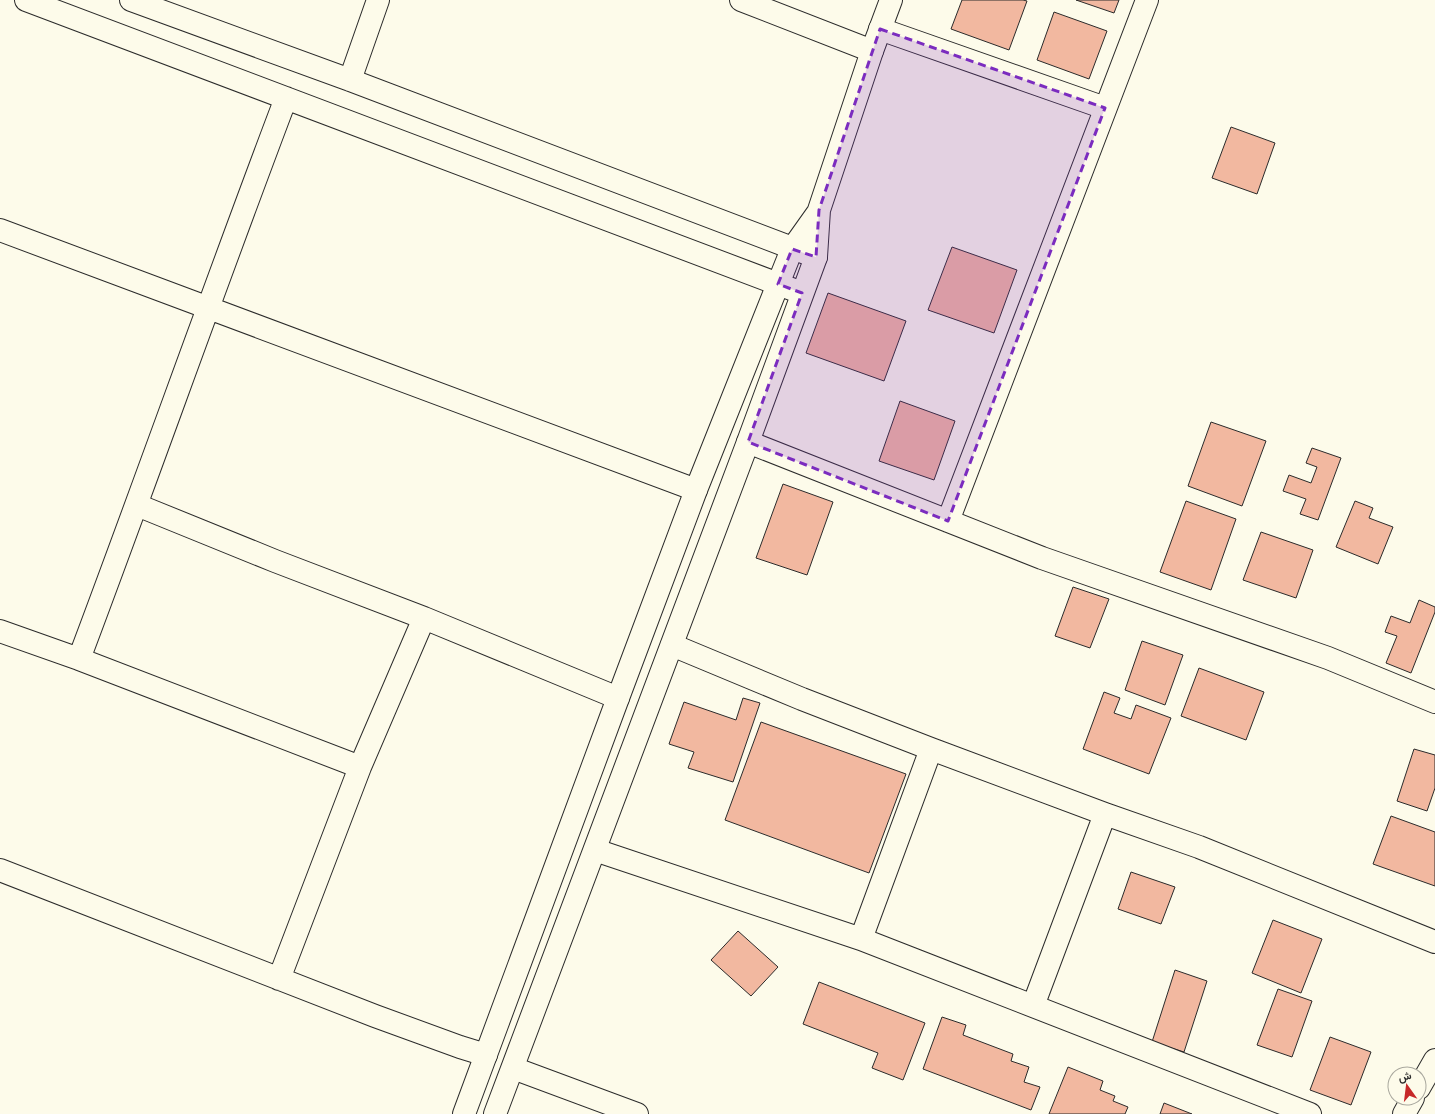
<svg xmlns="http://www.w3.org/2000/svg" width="1435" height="1114" viewBox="0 0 1435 1114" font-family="Poppins,Vazirmatn,sans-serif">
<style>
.building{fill:#f2b8a0;stroke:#2b2b2b}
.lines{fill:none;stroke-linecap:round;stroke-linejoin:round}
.minor-casing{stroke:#2b2b2b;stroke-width:24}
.tertiary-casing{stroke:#2b2b2b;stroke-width:24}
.minor{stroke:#fdfbea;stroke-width:22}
.tertiary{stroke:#fdfbea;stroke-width:22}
.marked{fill:#7b2cbf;fill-opacity:0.2;stroke:#7b2cbf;stroke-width:3;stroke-dasharray:8 5;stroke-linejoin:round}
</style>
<rect width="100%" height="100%" fill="#fdfbea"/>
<!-- building -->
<path class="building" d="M962 0H1023L1027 1 1009 50 951 29Z
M1076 0H1119L1114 13Z
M1054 12 1107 31 1089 79 1037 60Z
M1231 127 1275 143 1257 194 1212 178Z
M952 247 1017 270 994 333 928 310Z
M828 293 906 321 884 381 806 353Z
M900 401 955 421 934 480 879 461Z
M1211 422 1266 441 1242 506 1188 486Z
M1312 448 1341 458 1318 520 1300 514 1306 499 1283 491 1289 475 1311 483 1317 467 1306 463Z
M783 484 833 502 807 575 756 558Z
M1186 501 1236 519 1211 590 1160 572Z
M1355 501 1373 508 1369 518 1393 527 1378 564 1336 547Z
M1261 532 1313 550 1296 598 1243 580Z
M1073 587 1109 599 1090 648 1055 636Z
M1419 600 1435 607V612L1411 673 1386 663 1397 636 1385 632 1391 616 1410 623Z
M1142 641 1183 655 1165 705 1125 690Z
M1199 668 1264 692 1246 740 1181 716Z
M1104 692 1120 698 1114 713 1131 719 1136 705 1171 718 1149 774 1083 749Z
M743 698 760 703 733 782 688 768 694 752 669 744 684 702 736 720Z
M761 722 906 774 869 873 725 820Z
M1414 749 1435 755V788L1427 811 1397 801Z
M1391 816 1435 832V886L1373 864Z
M1131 872 1175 887 1161 924 1118 909Z
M1273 920 1322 939 1301 993 1252 973Z
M738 931 778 967 751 996 711 960Z
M1175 970 1207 981 1184 1052 1152 1042Z
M819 982 925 1023 903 1080 872 1068 878 1053 803 1024Z
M1278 989 1312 1001 1292 1057 1257 1045Z
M942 1017 966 1025 963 1035 1013 1054 1011 1061 1029 1067 1024 1082 1040 1087 1031 1110 923 1069Z
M1330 1037 1371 1052 1351 1105 1310 1090Z
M1068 1067 1103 1081 1100 1090 1115 1096 1113 1101 1128 1107 1125 1114H1049Z
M1164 1103 1192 1114H1160Z"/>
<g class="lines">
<defs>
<path id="minor" d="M26 0 802 293
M131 0 350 80 816 257
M741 0 872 51
M880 29 1105 108
M350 80 378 0
M0 230 696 490
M748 442 1042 558 1328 658 1435 702
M137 505 275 561 424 618 618 698
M948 521 1147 0
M0 631 79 659 360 767
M672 645 802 699 931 749 1105 814 1199 847 1435 942
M79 659C149 473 215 285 286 98
M595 850 861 939 1310 1114
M0 870 375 1016 460 1047 486 1055
M861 939 931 749
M279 979 360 767 424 618
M1033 1006 1105 814
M513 1068 637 1114"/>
<path id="tertiary" d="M1419 1088 1435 1060
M464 1114 618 698 696 490 792 249 819 211
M495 1114 748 442 816 257 819 210 872 51 891 0
M1404 1114 1413 1098"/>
</defs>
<!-- minor casing -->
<use href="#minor" class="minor-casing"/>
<!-- tertiary casing -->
<use href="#tertiary" class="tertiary-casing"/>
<!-- minor -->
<use href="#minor" class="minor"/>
<!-- tertiary -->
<use href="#tertiary" class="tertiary"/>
</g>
<!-- marked area -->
<path class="marked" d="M880 29 1105 108 948 521 748 442 802 293 778 284 792 249 816 257 819 210Z"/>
<!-- north arrow -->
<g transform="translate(1407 1086) rotate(346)"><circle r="19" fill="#fdfbea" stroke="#a9a89e"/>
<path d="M0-3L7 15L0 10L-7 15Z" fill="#c62828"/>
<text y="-6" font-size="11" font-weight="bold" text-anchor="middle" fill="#2b2b2b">ش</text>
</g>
</svg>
